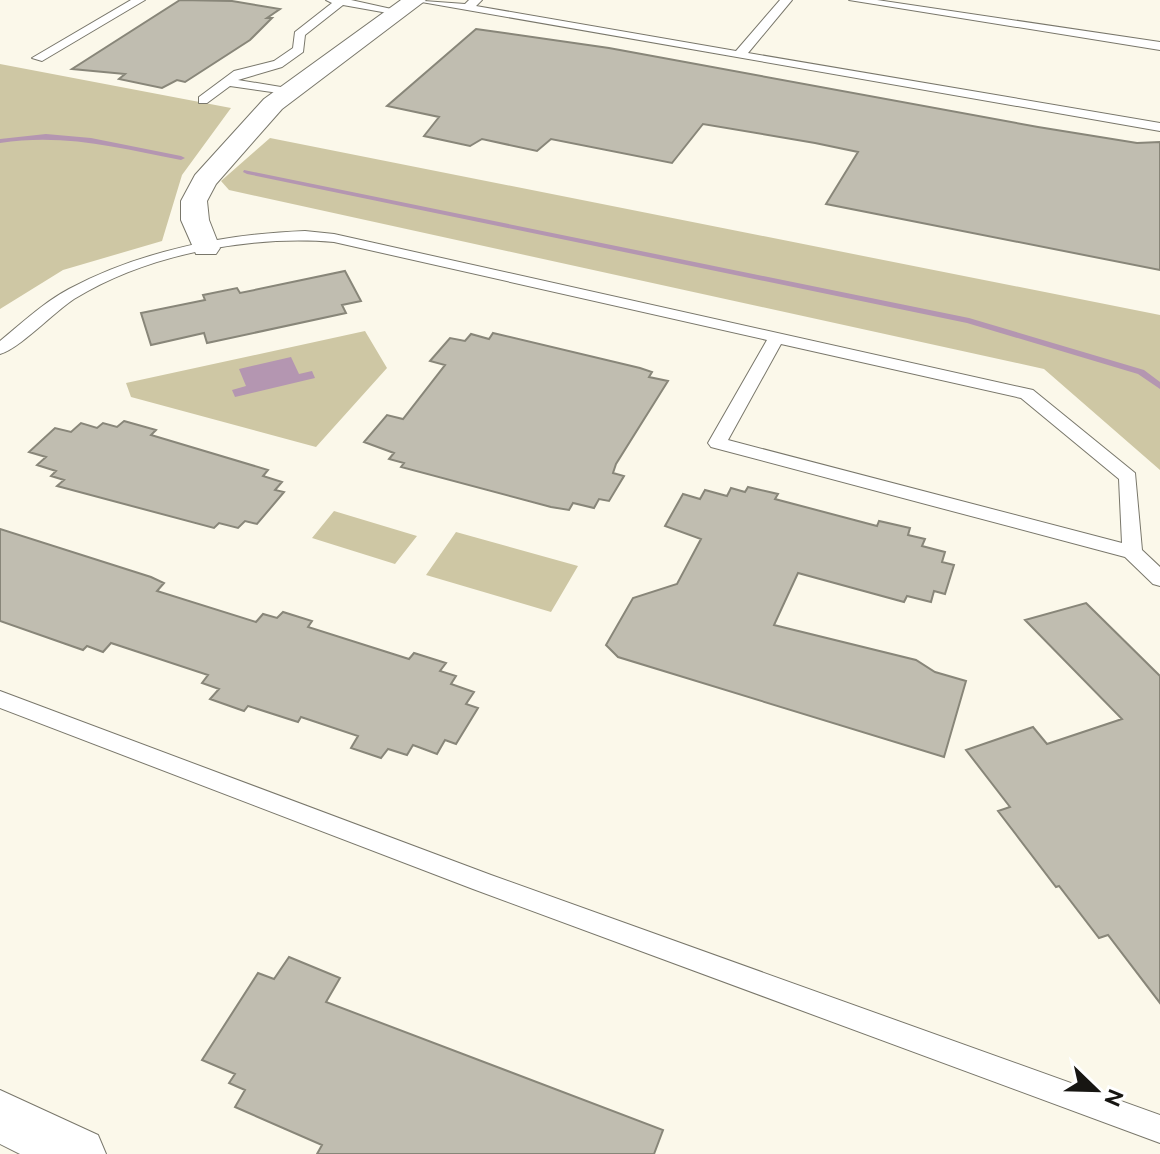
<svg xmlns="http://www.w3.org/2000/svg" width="1160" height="1154" viewBox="0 0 1160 1154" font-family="Ubuntu,sans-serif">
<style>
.green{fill:#cec7a4}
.water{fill:#b496b1}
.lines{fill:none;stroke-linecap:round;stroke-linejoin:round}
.stream{fill:#b496b1;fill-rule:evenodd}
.building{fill:#c0bdb0;stroke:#888679;stroke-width:2}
.service-casing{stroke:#79776b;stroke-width:2}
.minor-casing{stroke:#79776b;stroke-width:2}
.service{fill:#fff;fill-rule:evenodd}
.minor{fill:#fff;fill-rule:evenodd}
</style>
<rect width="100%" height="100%" fill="#fbf8ea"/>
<!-- green -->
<path class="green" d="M0 64 231 108 182 175 162 241 63 270 0 309Z
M270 138 1160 315V470L1044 369 229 190 221 181Z
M365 331 387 368 316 447 131 397 126 383Z
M334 511 417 536 395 564 312 538Z
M456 532 578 566 551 612 426 575Z"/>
<!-- water -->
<path class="water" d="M291 357 299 374 312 371 315 378 235 397 232 390 246 386 239 369Z"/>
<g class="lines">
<!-- stream -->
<path class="stream" d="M46 134 91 138 181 156 185 158 181 160C119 148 64 133 0 143V139Z
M244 170 969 318 1144 370 1160 382V389L1138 374 967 323 247 174 243 172Z"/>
</g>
<!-- building -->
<path class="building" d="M180 0 232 1 280 9 267 18H272L250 40 185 82 177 80 162 88 119 79 125 74 72 69Z
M476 29 609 48 1038 127 1137 143 1160 142V270L826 204 858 152 815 143 703 124 672 163 551 139 537 151 482 139 470 146 424 136 439 117 387 106Z
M345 271 361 301 342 305 346 313 207 343 204 333 151 345 141 313 205 300 203 295 237 288 240 293Z
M493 333 640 368 652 372 649 377 668 381 616 464 613 473 624 476 609 501 599 499 594 508 573 503 569 510 551 507 401 467 404 463 389 459 394 453 364 442 387 415 403 419 445 365 430 361 450 338 465 341 471 334 489 339Z
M124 421 156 430 151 435 268 470 263 476 282 482 275 490 284 492 257 524 245 521 238 528 219 523 214 528 57 486 64 480 51 476 56 471 37 465 46 457 29 452 55 428 71 432 81 423 97 428 103 423 117 427Z
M748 487 778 494 775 499 877 526 879 521 910 528 908 535 925 539 922 546 945 552 942 562 954 565 945 594 934 591 931 602 907 596 904 602 798 573 774 625 916 660 935 672 966 681 944 757 618 657 606 645 633 598 677 584 701 539 665 526 683 494 700 499 705 490 727 496 731 488 745 492Z
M0 529 151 577 164 583 157 591 256 622 263 614 277 618 283 612 312 621 308 627 409 659 414 653 446 663 440 671 456 676 451 684 474 692 466 704 478 708 456 744 445 740 437 754 413 745 407 755 388 749 381 758 351 748 358 736 301 717 298 722 248 706 244 711 210 699 219 689 202 683 208 675 111 643 103 652 87 646 83 650 0 621Z
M1086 603 1160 676V1003L1108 935 1099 938 1059 886 1056 887 998 811 1010 807 966 750 1033 727 1047 744 1122 719 1025 620Z
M289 957 340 978 326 1002 663 1130 654 1154H317L322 1145 235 1107 245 1090 229 1083 235 1074 202 1060 258 973 274 979Z"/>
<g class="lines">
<defs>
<path id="service" d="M131 0H145L42 61 32 58Z
M326 0H351L405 12 399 15 343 5 305 35 303 52 282 67 238 80 293 89V95L230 86 207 103H199V97L234 71 274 61 293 48 295 32 332 3Z
M410 0 465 4 469 0H482L476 6 736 51 780 0H792L748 53 1160 123V131Z
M849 0H877L1160 42V50Z
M305 231 334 234 1033 390 1135 473 1142 550 1160 567V586L1153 584 1125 557 711 447 708 443 767 340 334 242C249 235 147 254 74 299 54 312 19 349 0 354V341C22 323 43 303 69 289 140 251 225 234 305 231ZM781 344 1021 398 1119 479 1122 543 728 440Z
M0 691 491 875 1160 1115V1143L473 889 0 708Z"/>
<path id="minor" d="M401 0H426L282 109 216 184 207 201 209 220 220 248 216 254H196L181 220V201L195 175 264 99Z
M0 1090 98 1135 106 1154H20L0 1144Z"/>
</defs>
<!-- service casing -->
<use href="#service" class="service-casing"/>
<!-- minor casing -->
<use href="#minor" class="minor-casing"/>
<!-- service -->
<use href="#service" class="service"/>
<!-- minor -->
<use href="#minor" class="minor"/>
</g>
<!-- north arrow -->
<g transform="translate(1096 1090) rotate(113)" stroke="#ffffff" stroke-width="6" paint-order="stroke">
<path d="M0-6L14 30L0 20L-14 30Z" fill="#171612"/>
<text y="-12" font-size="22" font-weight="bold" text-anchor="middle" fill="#171612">N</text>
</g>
</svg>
